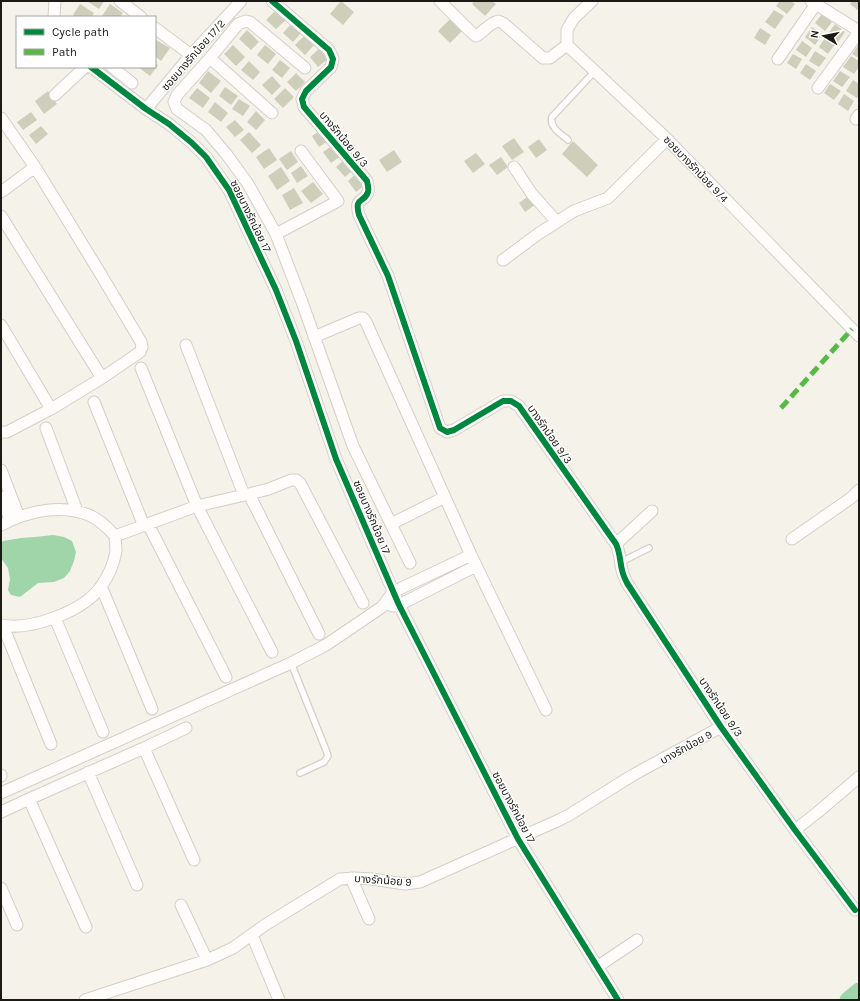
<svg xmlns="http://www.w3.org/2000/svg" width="860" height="1001" viewBox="0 0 860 1001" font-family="Karla,'Noto Sans Thai',sans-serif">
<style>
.water{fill:#a0d5a9}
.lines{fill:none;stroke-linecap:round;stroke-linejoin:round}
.river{stroke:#a0d5a9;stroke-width:17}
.building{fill:#cdcfbb}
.lane-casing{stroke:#d2cfc8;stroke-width:8}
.street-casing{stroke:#d2cfc8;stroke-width:13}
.lane{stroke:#fefdfc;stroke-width:5.5}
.street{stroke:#fefdfc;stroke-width:11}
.quiet{stroke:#58b947;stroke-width:5;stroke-dasharray:10 5;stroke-linecap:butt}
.cycleway-casing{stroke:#fff;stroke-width:8}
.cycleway{stroke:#00873e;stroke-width:6}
.labels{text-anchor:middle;stroke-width:3;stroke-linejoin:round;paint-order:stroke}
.street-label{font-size:11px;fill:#1c1a14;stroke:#fff}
</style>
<rect width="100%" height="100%" fill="#f5f2e9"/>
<!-- water -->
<path class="water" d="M53 535 64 537 72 541 76 552 74 561 70 571 64 578 54 582 38 583 20 597 11 595 8 590 10 579 8 568 1 558V544L3 541 21 538 35 537Z"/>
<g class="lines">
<!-- river -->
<path class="river" d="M848 1000 859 991"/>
</g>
<!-- building -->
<path class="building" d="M87 1H104L99 9Z
M341 1 354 12 343 25 330 14Z
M474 1H492L496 4 485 16 472 4Z
M780 1H791L795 4 787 14 776 6Z
M852 1H859V11L850 4Z
M80 4 94 13 92 17H76L73 15Z
M110 4 123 13 120 17H104L102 16Z
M276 10 286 20 276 29 266 20Z
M774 10 784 16 775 29 765 22Z
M822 14 832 22 825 31 815 23Z
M450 19 462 31 450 43 438 31Z
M292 23 302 32 293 42 283 33Z
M835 24 845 32 838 42 828 34Z
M812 27 822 35 815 45 805 37Z
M760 28 771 35 765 45 754 38Z
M247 30 259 42 251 50 239 39Z
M305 35 315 44 305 55 295 45Z
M825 38 835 44 828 54 819 47Z
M156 40 170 48 161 61 155 56V41Z
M802 41 812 48 806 57 796 50Z
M859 44V58L852 54Z
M233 45 245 57 236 66 224 54Z
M265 45 276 54 268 64 257 55Z
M320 48 329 58 318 67 310 57Z
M815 51 826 58 819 67 809 61Z
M793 54 802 59 796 69 787 63Z
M851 56 859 61V67L854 74 843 67Z
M280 60 290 68 282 78 272 70Z
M249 61 260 72 253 80 241 70Z
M155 63 158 65 150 76 138 67H155Z
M806 64 816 71 810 80 800 73Z
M208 71 221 81 211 93 199 83Z
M840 71 850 77 842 87 833 81Z
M296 73 305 82 296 91 287 82Z
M272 76 281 86 272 95 262 85Z
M853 80 859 84V95L857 98 846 91Z
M830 84 841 91 834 100 824 93Z
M225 87 238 96 231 105 219 96Z
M197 88 210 98 203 108 189 98Z
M285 88 294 97 283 108 274 99Z
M48 91 57 104 44 114 35 101Z
M844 94 854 101 848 111 838 104Z
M239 99 250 106 243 116 232 109Z
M215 102 228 113 221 122 208 112Z
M256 111 265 120 256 130 247 122Z
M31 112 37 120 23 130 17 122Z
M235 120 244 130 235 137 226 127Z
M41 126 48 134 36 144 29 135Z
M321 130 328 141 319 147 312 136Z
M249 132 261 145 252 153 240 140Z
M514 138 524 152 512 160 502 146Z
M539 139 547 150 536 158 528 147Z
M573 141 598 165 587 177 562 154Z
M333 145 341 156 331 163 323 152Z
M269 148 277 160 264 169 256 157Z
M394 150 402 162 387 172 379 160Z
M291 151 298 162 287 170 279 159Z
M476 153 485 164 473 173 464 161Z
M501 157 508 167 497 175 489 165Z
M345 159 354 169 345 177 336 167Z
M301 166 308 176 297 183 291 173Z
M281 167 290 181 277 190 268 176Z
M357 173 366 184 356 192 348 181Z
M313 182 323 194 311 203 301 191Z
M294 188 303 203 290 210 282 195Z
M530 195 536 204 525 212 519 203Z"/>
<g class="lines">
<defs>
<path id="lane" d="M568 140C561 134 549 127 552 117L595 71
M621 562 649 548
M291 663 326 750 328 756 324 762 300 773"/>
<path id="street" d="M120 1 141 17
M272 1 329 50 333 59 331 67 306 91 302 99 304 107 367 181C368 185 369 189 368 192 364 204 354 196 359 215L388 276 440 428 447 432 454 430 503 401H511L519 406 616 544C620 552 620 562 622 570 623 575 625 579 627 583L721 727 795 830 855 910
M440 1 471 32 476 36C484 32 489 23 498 21L503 23 543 58H550L567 45
M592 1 574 18 567 30V45L667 139 859 336
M811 1 859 31
M54 17 55 1
M155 28 191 55
M210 58 272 113
M778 59 818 1
M91 67 146 109 169 124 192 143 206 157 229 190 276 290 296 341 336 459 399 605 518 839 618 1000
M112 67 132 83
M305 68 250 22 246 21 238 24 210 58 177 95 174 102 177 109 206 130 227 155 248 184 276 234 302 302 353 446 410 563
M818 88 859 32
M55 95 85 67
M146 109 191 55 241 1
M1 118 35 167 100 273 141 342 142 347 140 352 102 378 51 409 7 432H1
M856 119 859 115
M514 167 532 194 557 222
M1 192 35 167
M1 216 102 378
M276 234 338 201 301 151
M503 260 538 234 574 211 608 198 667 139
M1 325 51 409
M314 337 359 318H363L366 322 471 555 546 710
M186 345 244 495
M141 368 197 506 272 652
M94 402 144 526
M46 428 77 511
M1 470 19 517
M249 494 319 634
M1 497 10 520
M148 524 226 677
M391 524 445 497
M1 525C28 511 63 503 91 516 101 521 108 528 115 536 115 541 116 546 116 551 114 563 109 575 102 585 85 611 31 631 1 625
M115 536 197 506 249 494 269 489 291 480H296L300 483 363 603
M792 539 851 498 859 490
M616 544 652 511
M101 586 152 709
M392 606 399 605 476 566
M55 618 103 732
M3 626 51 744
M144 748 194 860
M88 772 137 885
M1 775V776
M1 793 291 663 326 645 382 607 393 592 471 555
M29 799 86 927
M1 812 29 799 144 748 186 728
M795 830 818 812 859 777
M351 878 369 919
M1 888 17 925
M181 905 207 960
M252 935 279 1000
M597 967 637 940
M85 1000 207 960 233 948 265 925 340 879 354 878 372 879 405 884 420 882 557 821 569 815 633 775 721 727"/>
</defs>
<!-- lane casing -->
<use href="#lane" class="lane-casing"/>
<!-- street casing -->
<use href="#street" class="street-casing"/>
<!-- lane -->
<use href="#lane" class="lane"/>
<!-- street -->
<use href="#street" class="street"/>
<!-- quiet -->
<path class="quiet" d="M781 408 852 329"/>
<defs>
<path id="cycleway" d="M272 1 329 50 333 59 331 67 306 91 302 99 304 107 367 181C368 185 369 189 368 192 364 204 354 196 359 215L388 276 440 428 447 432 454 430 503 401H511L519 406 616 544C620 552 620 562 622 570 623 575 625 579 627 583L721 727 795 830 855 910
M91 67 146 109 169 124 192 143 206 157 229 190 276 290 296 341 336 459 399 605 518 839 618 1000"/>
</defs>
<!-- cycleway casing -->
<use href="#cycleway" class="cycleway-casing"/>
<!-- cycleway -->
<use href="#cycleway" class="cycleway"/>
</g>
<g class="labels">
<!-- street labels -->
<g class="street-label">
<text transform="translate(193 55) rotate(-49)" y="4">ซอยบางรักน้อย 17/2</text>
<text transform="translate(344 139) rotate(50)" y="4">บางรักน้อย 9/3</text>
<text transform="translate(696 169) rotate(46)" y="4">ซอยบางรักน้อย 9/4</text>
<text transform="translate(251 216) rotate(64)" y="4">ซอยบางรักน้อย 17</text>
<text transform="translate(550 434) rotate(55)" y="4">บางรักน้อย 9/3</text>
<text transform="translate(372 517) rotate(67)" y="4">ซอยบางรักน้อย 17</text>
<text transform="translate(721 707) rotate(56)" y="4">บางรักน้อย 9/3</text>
<text transform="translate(686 747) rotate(-29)" y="4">บางรักน้อย 9</text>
<text transform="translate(514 807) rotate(62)" y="4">ซอยบางรักน้อย 17</text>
<text transform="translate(383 880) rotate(4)" y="4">บางรักน้อย 9</text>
</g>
</g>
<!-- border -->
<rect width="860" height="1001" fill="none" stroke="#1c1a14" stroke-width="4"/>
<!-- legend -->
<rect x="16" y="16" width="140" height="52" fill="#ffffff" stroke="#a4a3a1"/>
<rect x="24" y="29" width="20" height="6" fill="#00873e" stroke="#a4a3a1"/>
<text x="52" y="36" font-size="12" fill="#1c1a14">Cycle path</text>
<rect x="24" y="49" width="20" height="6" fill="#58b947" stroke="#a4a3a1"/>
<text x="52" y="56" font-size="12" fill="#1c1a14">Path</text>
<!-- north arrow -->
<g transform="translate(824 36) rotate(280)" stroke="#ffffff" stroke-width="3" paint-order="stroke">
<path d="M0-3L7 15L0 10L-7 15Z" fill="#1c1a14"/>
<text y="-6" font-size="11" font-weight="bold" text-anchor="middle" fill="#1c1a14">N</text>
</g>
</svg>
